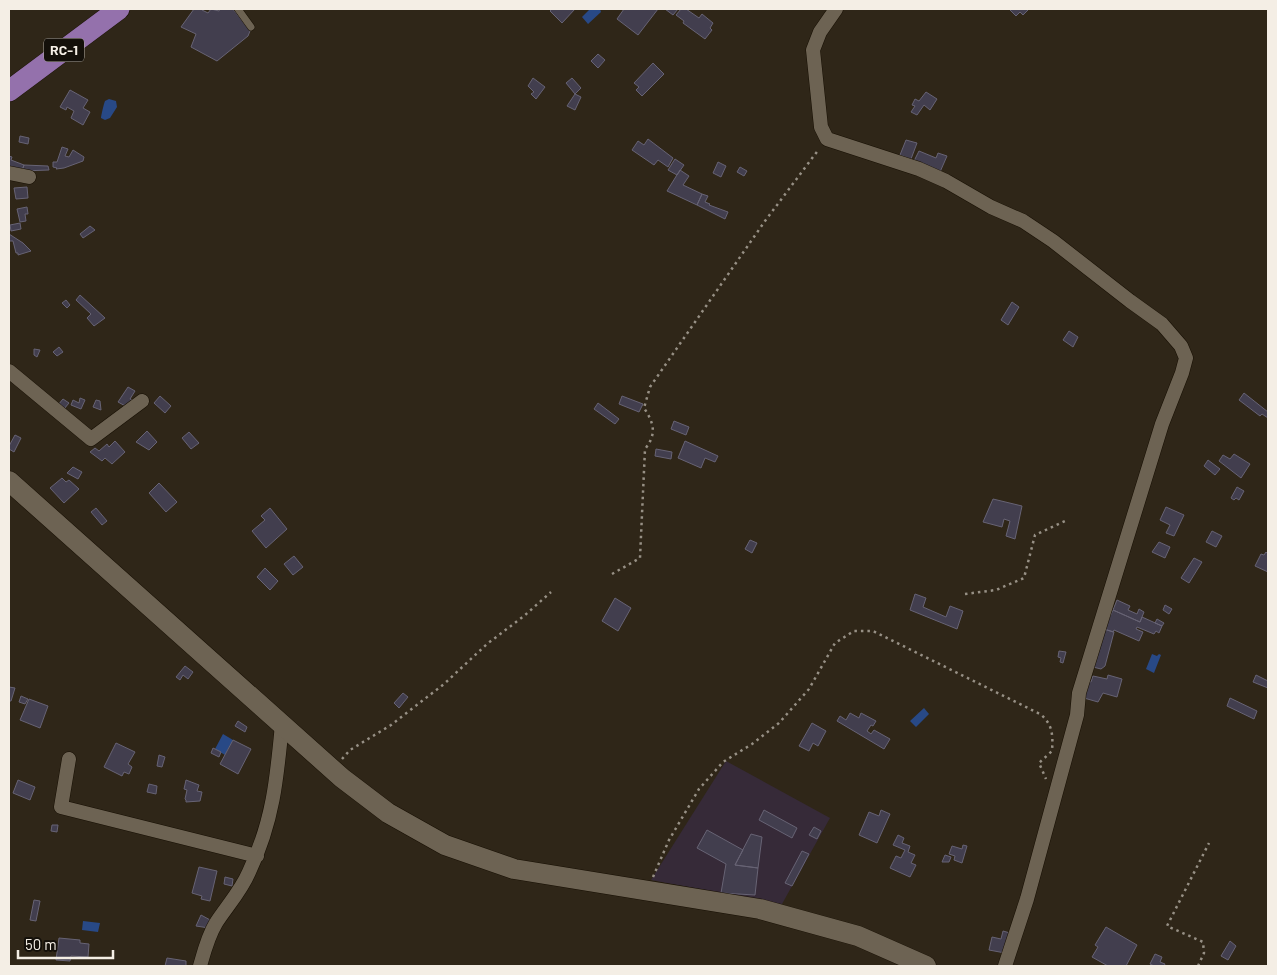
<svg xmlns="http://www.w3.org/2000/svg" width="1277" height="975" viewBox="0 0 1277 975" font-family="Barlow,sans-serif">
<style>
.industrial{fill:#362a38}
.water{fill:#284986}
.building{fill:#423e4e;stroke:#676374}
.lines{fill:none;stroke-linecap:round;stroke-linejoin:round}
.lane-casing{stroke:#170f03;stroke-width:8}
.street-casing{stroke:#170f03;stroke-width:15}
.secondary-casing{stroke:#170f03;stroke-width:21}
.primary-casing{stroke:#170f03;stroke-width:22}
.path{stroke:#979085;stroke-width:2.5;stroke-dasharray:2.5 4;stroke-linecap:butt}
.lane{stroke:#6d6353;stroke-width:7}
.street{stroke:#6d6353;stroke-width:14}
.secondary{stroke:#6d6353;stroke-width:20}
.primary{stroke:#9471ac;stroke-width:21}
.labels{text-anchor:middle;stroke-width:4;stroke-linejoin:round;paint-order:stroke}
.shield{fill:#14100a;stroke:#b1aba3;stroke-width:1}
.shield-label{font-size:14px;font-weight:bold;fill:#f4eee5}
</style>
<rect width="100%" height="100%" fill="#2f2618"/>
<!-- industrial -->
<path class="industrial" d="M726 761 830 818 782 904 651 880Z"/>
<!-- water -->
<path class="water" d="M590 9H600L601 12 588 24 582 17Z
M109 99 116 101 117 107 110 118 105 120 101 118C101 116 104 103 105 101Z
M1152 654 1157 656 1159 654 1161 655 1154 673 1146 669Z
M924 708 929 714 916 727 910 721Z
M223 734 233 740 225 755 215 749Z
M83 921 100 923 98 932 82 930Z"/>
<!-- building -->
<path class="building" d="M194 9H203L202 10 208 13 211 9 219 11 220 9H233L250 31 248 36 217 61 191 47 196 34 181 27Z
M552 9H575L562 23 550 11Z
M624 9H658L638 35 617 19Z
M665 9H678L673 15Z
M681 9H686L699 18 702 14 713 23 710 28 712 30 705 39 683 23 684 21 676 15Z
M1009 9H1029L1023 15 1020 12 1016 16Z
M598 54 605 60 598 68 591 61Z
M653 63 664 74 642 96 636 90 639 87 634 83Z
M533 78 545 87 536 99 531 94 534 92 528 86Z
M572 78 581 88 575 94 566 83Z
M70 90 88 100 83 108 90 112 83 125 71 118 74 111 67 107 66 110 60 107Z
M926 92 937 99 930 110 924 105 917 115 911 112 915 106 912 105 915 99 919 101Z
M575 94 581 97 575 110 567 106Z
M20 136 29 138 28 144 19 142Z
M648 139 673 158 668 167 658 160 654 165 632 150 638 141 644 145Z
M906 140 917 143 911 159 900 155Z
M62 147 68 149 65 156 69 157 73 150 84 157 83 161 64 168 56 169 57 168 53 167V162H57Z
M919 151 936 158 938 153 947 156 940 172 914 161Z
M9 156 12 157 11 160 24 165 21 173 9 168Z
M675 159 684 165 677 175 668 170Z
M718 162 726 166 721 177 713 173Z
M24 165 48 166 49 170 22 171Z
M740 167 747 171 744 176 737 172Z
M680 170 689 176 683 185 702 194 697 205 667 191Z
M27 187 28 198 16 199 14 188Z
M702 194 708 196 705 202 710 204 709 205 728 212 725 219 697 205Z
M27 207 28 214H25L26 221 20 222 17 209Z
M20 223 21 229 11 231 10 225Z
M90 226 95 230 83 238 80 234Z
M9 234 23 243 31 251 18 255V253H16L13 241H9Z
M80 295 105 318 94 326 87 318 91 314 76 300Z
M66 300 70 305 67 308 62 303Z
M1012 302 1019 307 1008 325 1001 320Z
M1069 331 1078 337 1073 347 1063 340Z
M59 347 63 352 57 356 53 352Z
M34 349 40 350 37 357 34 355Z
M128 387 135 391 130 399 133 400 129 408 118 402Z
M1244 393 1268 412V418L1262 414 1260 416 1239 400Z
M160 396 171 406 165 413 154 403Z
M622 396 643 404 639 412 619 404Z
M80 398 85 400 81 409 71 405 73 400 79 403Z
M63 399 69 403 64 409 58 405Z
M96 400 100 401 101 410 93 407Z
M598 403 619 419 615 424 594 409Z
M674 421 689 427 686 435 671 429Z
M147 431 157 442 149 450 136 442Z
M189 432 199 443 191 449 182 438Z
M15 435 21 438 14 452 9 449V446Z
M115 441 125 452 112 464 105 458 102 461 90 452 95 448 99 451 107 444 109 447Z
M685 441 718 456 715 462 705 458 701 468 678 458Z
M656 449 672 452 671 459 655 456Z
M1234 454 1250 464 1241 478 1219 461 1223 455 1230 459Z
M1208 460 1220 469 1215 475 1204 466Z
M73 467 82 472 78 479 67 473Z
M62 478 66 482 69 480 79 489 64 503 50 488Z
M159 483 177 502 166 512 149 493Z
M1237 487 1244 491 1239 500 1236 498 1234 500 1231 498Z
M993 499 1022 506 1015 539 1006 536 1010 521 1004 519 1002 527 983 522Z
M1166 507 1184 515 1174 536 1166 533 1170 525 1160 520Z
M96 508 107 521 102 525 91 512Z
M270 508 287 529 266 548 252 531 265 520 261 516Z
M1212 531 1222 536 1216 547 1206 542Z
M750 540 757 543 752 553 745 549Z
M1159 542 1170 547 1165 558 1152 552Z
M1266 552 1268 554V572L1255 566 1261 554 1264 555Z
M294 556 303 567 293 575 284 564Z
M1194 558 1202 562 1189 583 1181 578Z
M265 568 278 581 270 590 257 577Z
M915 594 926 598 923 607 946 617 950 606 963 611 957 629 910 610Z
M615 598 631 608 618 631 602 621Z
M1117 600 1130 606 1128 610 1137 614 1139 609 1144 612 1140 622 1113 610Z
M1165 605 1172 609 1169 614 1163 610Z
M1113 610 1140 622 1142 617 1162 626 1159 633 1156 631 1154 634 1137 627 1136 629 1143 632 1139 641 1114 630 1113 632 1104 629Z
M1157 619 1164 623 1162 626 1155 623Z
M1104 629 1114 632 1105 666 1101 669 1093 667Z
M1059 651 1066 652 1063 663 1060 662 1061 658 1058 657Z
M185 666 193 672 188 679 183 675 180 680 176 677Z
M1108 675 1122 679 1117 697 1103 693 1098 702 1084 698 1089 681 1091 682 1093 676 1107 679Z
M1256 675 1268 681V688L1253 682Z
M9 687 15 688 11 701H9Z
M403 693 408 697 399 708 394 703Z
M21 696 28 699 25 704 19 702Z
M1230 698 1257 711 1254 719 1227 706Z
M29 699 48 706 40 728 20 720Z
M850 713 859 718 861 713 876 721 873 726 871 725 867 731 871 734 874 730 890 739 884 749 837 721 840 716 846 720Z
M238 721 247 727 245 732 235 726Z
M812 723 826 731 818 746 813 743 809 751 799 746Z
M233 740 251 749 238 774 220 764Z
M116 743 135 752 128 764 132 767 129 774 124 772 122 776 104 767Z
M213 748 221 752 219 757 211 753Z
M159 755 165 757 162 767 157 766Z
M18 780 35 787 30 800 13 793Z
M186 780 199 785 197 791 202 792 200 801 186 802V800L185 799 187 790 184 789Z
M149 784 157 786 156 794 147 792Z
M764 810 797 828 792 838 759 820Z
M881 810 890 814 877 843 859 835 869 812 879 816Z
M52 825H58L57 832 51 831Z
M814 827 821 831 817 839 809 835Z
M707 830 743 850 735 865 758 868 755 895 721 893 726 864 697 848Z
M751 834 762 837 758 868 735 865Z
M898 835 904 838 902 843 910 846 908 852 915 855 911 863 916 865 910 877 890 868 896 856 901 858 905 850 893 845Z
M963 845 967 846 962 863 954 860 955 856 949 854 952 846 962 849Z
M802 851 809 854 792 886 785 883Z
M945 855 951 857 949 862H942Z
M199 867 217 871 210 901 201 899 202 896 192 893Z
M225 877 233 879 232 886 224 884Z
M34 900 40 901 36 921 30 920Z
M201 915 212 921 209 928 196 926Z
M1106 927 1137 945 1126 966H1108L1092 957 1098 947 1095 945Z
M1003 931 1010 933 1005 953 989 950 992 937 1001 939Z
M59 938 80 940V943L89 944 88 957 71 956 70 961 56 960Z
M1230 941 1236 946 1228 960 1221 956Z
M1155 954 1162 957 1160 962 1165 964 1164 966H1154L1150 964Z
M167 958 186 961V966H165Z"/>
<g class="lines">
<defs>
<path id="lane" d="M238 9 251 27"/>
<path id="street" d="M836 9 820 32 813 50 821 127 827 139 919 169 946 181 991 207 1023 221 1053 241 1130 301 1162 324 1181 346 1186 358 1182 373 1162 424 1079 693 1077 715 1027 899 1005 966
M9 173 29 177
M9 371 91 439 142 401
M69 759 61 807 257 856
M200 966C204 952 208 936 216 923 227 906 241 891 249 872 273 822 277 778 282 724"/>
<path id="secondary" d="M9 481 342 778 388 813 445 845 514 869 760 909 858 936 926 966"/>
<path id="primary" d="M9 91 119 9"/>
</defs>
<!-- lane casing -->
<use href="#lane" class="lane-casing"/>
<!-- street casing -->
<use href="#street" class="street-casing"/>
<!-- secondary casing -->
<use href="#secondary" class="secondary-casing"/>
<!-- primary casing -->
<use href="#primary" class="primary-casing"/>
<!-- path -->
<path class="path" d="M612 574 640 558 645 449C657 434 654 423 644 408L650 387 765 221 819 149
M965 594 996 590 1024 578 1035 535 1065 521
M342 759 350 750 391 725 444 684 487 644 524 616 551 592
M653 877 669 840 699 789 723 762 752 744 779 723 809 689 835 643 854 631H873L1040 714C1053 724 1053 736 1052 751L1039 763 1046 779
M1198 966 1204 953 1203 942 1167 926 1209 843"/>
<!-- lane -->
<use href="#lane" class="lane"/>
<!-- street -->
<use href="#street" class="street"/>
<!-- secondary -->
<use href="#secondary" class="secondary"/>
<!-- primary -->
<use href="#primary" class="primary"/>
</g>
<g class="labels">
<!-- shield labels -->
<rect class="shield" x="44" y="38.5" width="40" height="23" rx="4"/>
<g class="shield-label">
<text x="64" y="55">RC-1</text>
</g>
</g>
<!-- border -->
<rect width="1277" height="975" fill="none" stroke="#f4eee5" stroke-width="20"/>
<!-- scale -->
<path d="M18 950v8h95v-8" fill="none" stroke="#f4eee5" stroke-width="2.5"/>
<text x="25" y="950" font-size="15" fill="#f4eee5" stroke="#14100a" stroke-width="4" paint-order="stroke">50 m</text>
</svg>
